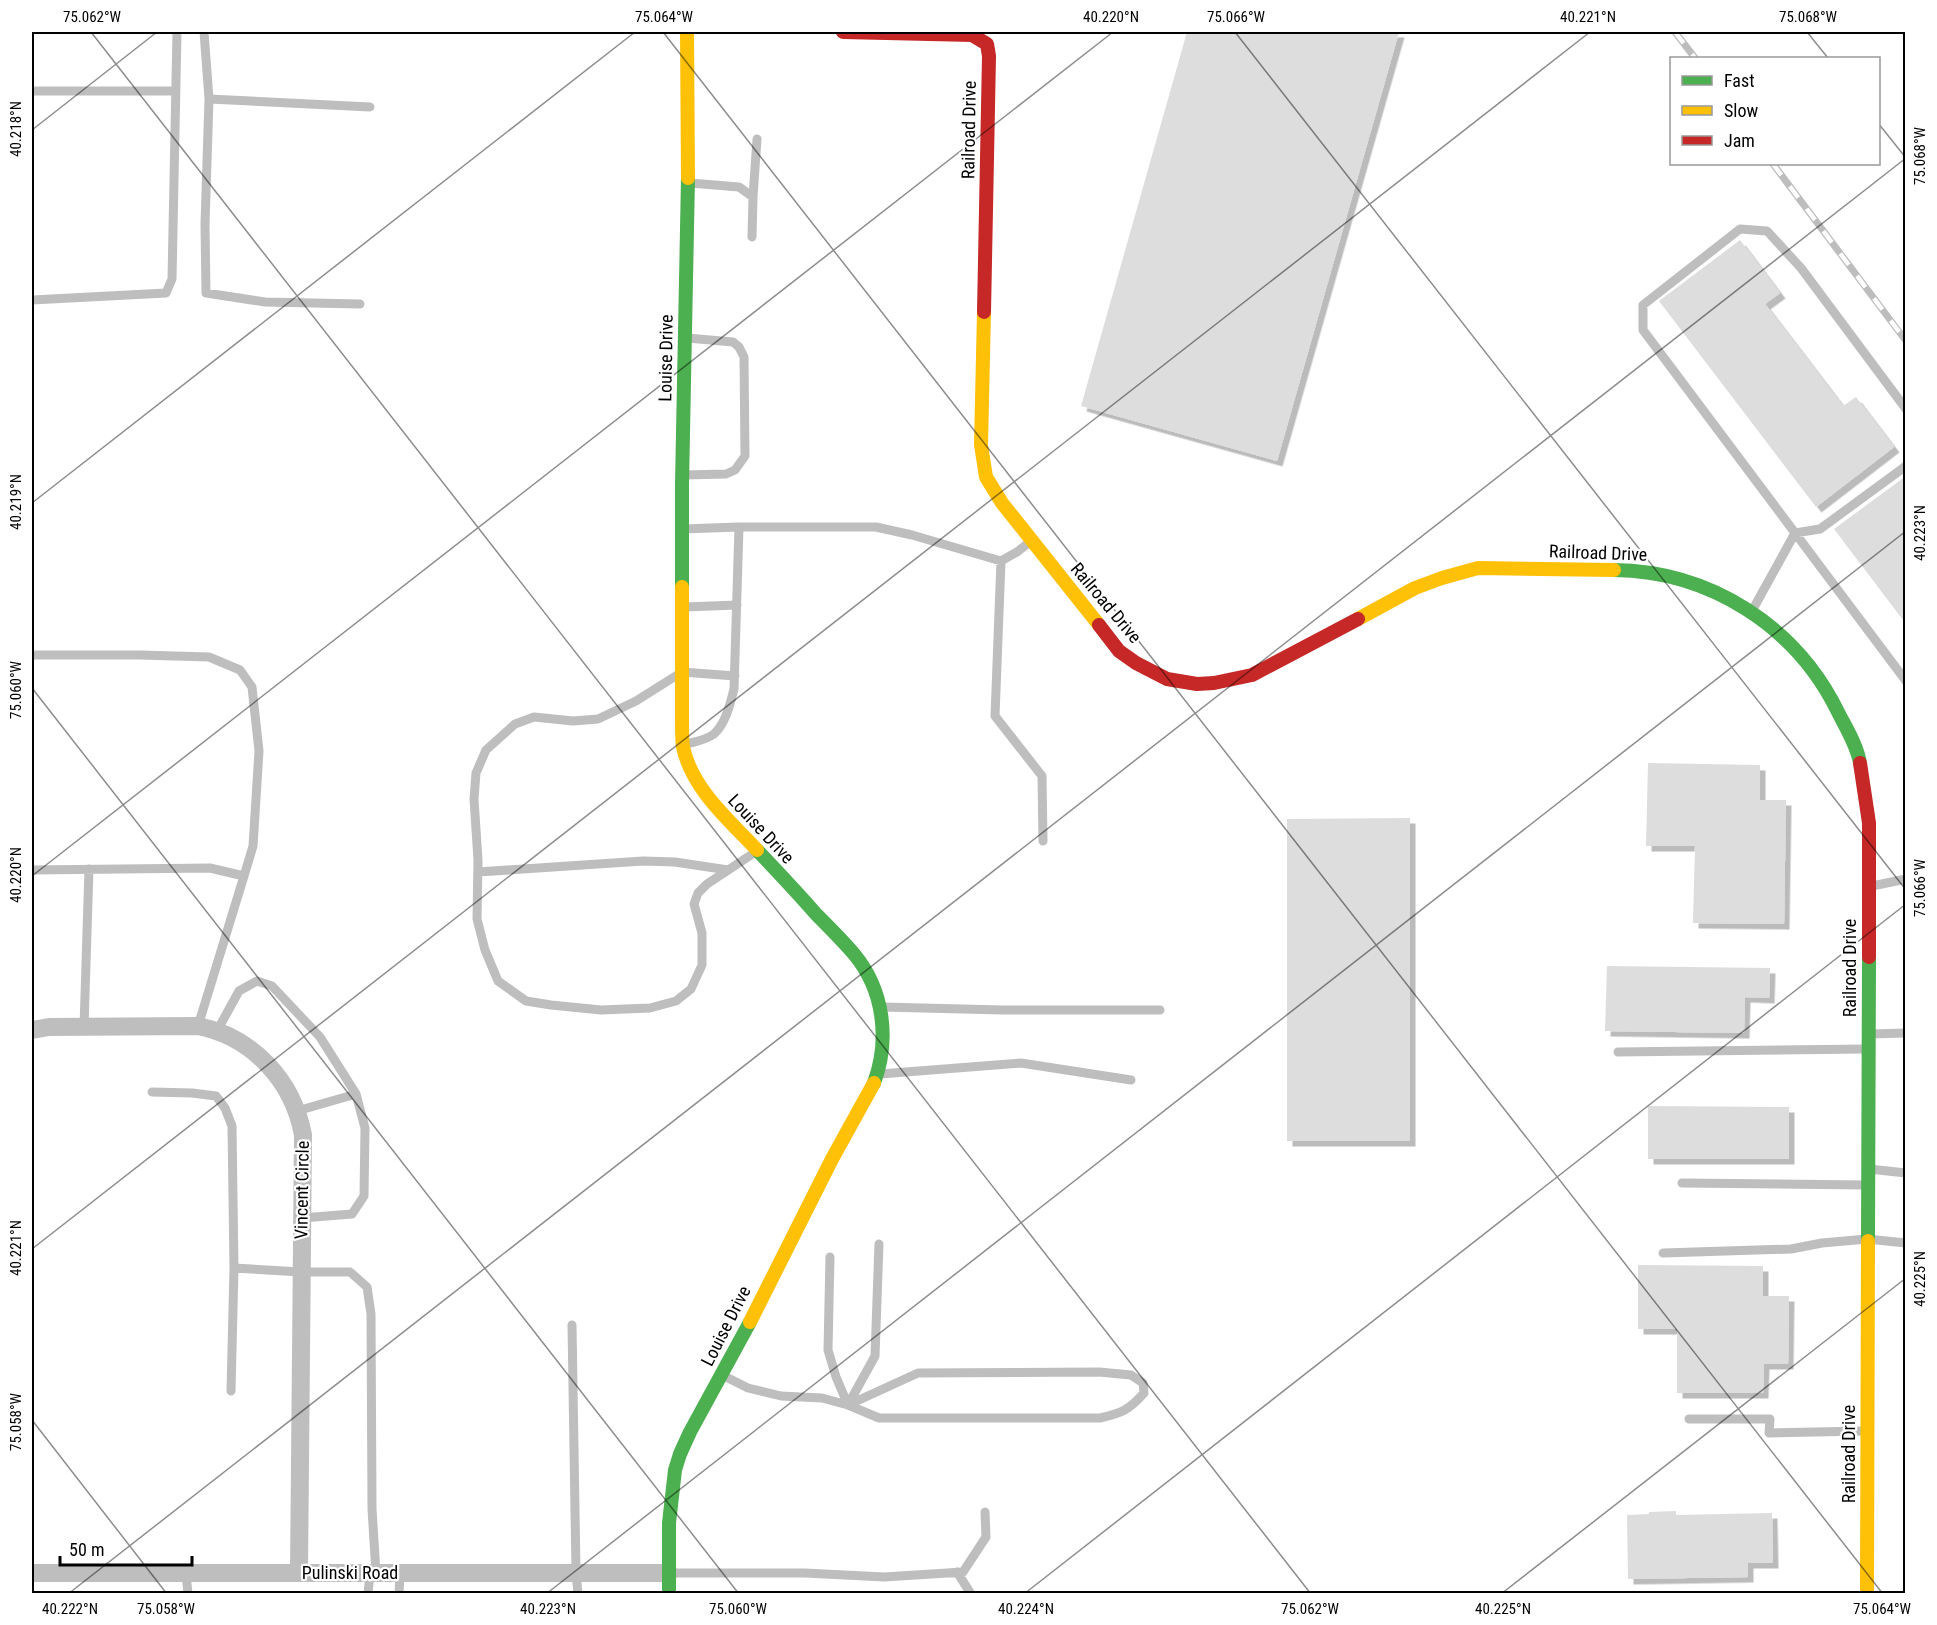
<svg xmlns="http://www.w3.org/2000/svg" width="1937" height="1625" viewBox="0 0 1937 1625" font-family="'Roboto Condensed',sans-serif">
<style>
.building{fill:#ddd;filter:url(#shadow)}
.lines{fill:none;stroke-linecap:round;stroke-linejoin:round}
.lane{stroke:#bebebe;stroke-width:9}
.street{stroke:#bebebe;stroke-width:18}
.fast{stroke:#4caf50;stroke-width:14}
.slow{stroke:#ffc107;stroke-width:14}
.jam{stroke:#c62828;stroke-width:14}
.rail-casing{stroke:#bdbdbd;stroke-width:7}
.rail{stroke:#fff;stroke-width:4.5;stroke-dasharray:14;stroke-linecap:butt}
.ticks{fill:none;stroke:#000;stroke-width:1.5;stroke-opacity:0.45}
.labels{text-anchor:middle;stroke-width:4.5;stroke-linejoin:round;paint-order:stroke}
.street-label{font-size:18px;fill:#000;stroke:#fff}
.neatline{fill:none;stroke:#000;stroke-width:2}
.ticks-label{font-size:15px;text-anchor:middle;fill:#000}
</style>
<defs>
<filter id="shadow"><feDropShadow dx="5.5" dy="5.5" stdDeviation="0" flood-color="#0004"/></filter>
</defs>
<rect width="100%" height="100%" fill="#fff"/>
<!-- building -->
<path class="building" d="M1187 32H1399L1277 461 1081 406Z
M1740 240 1780 293 1765 304 1843 406 1856 397 1894 447 1816 507 1659 301Z
M1906 476V624L1834 529Z
M1648 763 1760 765V800H1786L1784 924 1693 923 1695 846H1646Z
M1410 818V1141H1287V819Z
M1607 966 1770 968 1769 998 1745 997 1744 1033 1605 1031Z
M1648 1106 1789 1107V1159H1648Z
M1638 1265 1763 1266V1296H1789L1788 1364H1764L1763 1393H1677V1329H1638Z
M1676 1511V1515L1772 1513 1773 1563H1748V1577L1628 1579 1627 1515 1649 1514V1512Z"/>
<g class="lines">
<!-- lane -->
<path class="lane" d="M204 32 209 99 205 224 206 293 265 302 360 304
M32 91H176
M209 99 370 107
M690 183 739 187 753 197 752 237
M753 197 757 139
M32 300 166 293 172 279 177 32
M1906 409 1801 268 1767 231 1740 229 1643 305V330L1906 681
M684 475 726 474 735 470 745 456 744 357 739 347 733 342 687 338
M739 527H876L912 535 1001 561 1017 552 1031 541
M683 529 739 527 734 689C730 704 726 723 714 734 706 740 695 742 686 744
M1001 561 995 716 1042 776 1043 841
M685 607 737 605
M1752 611 1795 533 1820 529 1906 466
M32 655H140L209 657 240 670 252 687 259 751 253 846 244 876
M735 676 682 672 636 701 598 719 573 721 534 717 515 724 486 750 476 773 474 799 478 860 477 919 485 950 498 981 526 1001 551 1005 601 1010 650 1008 676 1001 691 989 702 965V933L694 904 698 893 707 884 757 851
M32 870 210 868 244 876 198 1026
M478 872 643 861 675 862 728 870
M1872 886 1906 879
M882 1007 1003 1010H1160
M84 1027 89 869
M217 1031 239 991 257 981 272 986 320 1037 356 1094 365 1128 364 1196 352 1214 302 1218
M1870 1034 1906 1033
M1618 1052 1866 1049
M880 1074 1021 1063 1131 1080
M152 1092 192 1093 216 1096 225 1108 232 1126 234 1268 301 1272H350L367 1287 371 1314 372 1509 376 1573
M297 1111 356 1094
M1869 1169 1906 1173
M1682 1183 1865 1185
M1663 1253 1791 1249 1822 1243 1867 1239 1906 1243
M830 1257 828 1350 836 1377 848 1405
M572 1325 576 1572 578 1594
M724 1376 748 1388 781 1396 822 1398 848 1405 879 1418H1100C1122 1413 1129 1410 1144 1393L1143 1383 1131 1375 1099 1372 918 1373 848 1405
M231 1391 234 1268
M848 1405 875 1356 879 1244
M1689 1419H1770L1769 1433 1865 1431
M957 1572 971 1594
M672 1573H805L884 1577 963 1572 986 1537 985 1512
M186 1574 188 1594
M368 1594 370 1573
M399 1594 400 1573"/>
<!-- street -->
<path class="street" d="M32 1030 49 1027 198 1026C253 1037 293 1081 303 1135L299 1573
M32 1573H669"/>
<!-- fast -->
<path class="fast" d="M1614 570C1710 571 1796 626 1838 712 1846 728 1857 745 1860 763
M682 587V484L688 178
M757 850C777 871 797 892 816 914 829 927 842 940 854 954 884 990 890 1040 874 1083
M1868 1241 1869 957
M669 1594V1523L675 1470 680 1454 690 1432 750 1322"/>
<!-- slow -->
<path class="slow" d="M687 32 688 178
M984 312 981 445 986 477 1002 503 1099 625
M682 587V723C682 731 682 739 683 747 692 789 729 820 757 850
M1358 619 1415 588 1442 578 1478 568 1614 570
M750 1322 832 1159 874 1083
M1867 1594 1868 1241"/>
<!-- jam -->
<path class="jam" d="M843 32 972 35 987 44 989 56 984 312
M1099 625 1119 651 1136 663 1167 679 1197 684 1214 683 1252 675 1358 619
M1860 763 1869 823V957"/>
<defs>
<path id="rail" d="M1675 32 1695 58
M1773 164 1906 341"/>
</defs>
<!-- rail casing -->
<use href="#rail" class="rail-casing"/>
<!-- rail -->
<use href="#rail" class="rail"/>
</g>
<!-- ticks -->
<path class="ticks" d="M91 32 1311 1594M663 32 1883 1594M1235 32 1906 890M1807 32 1828 58M1878 123 1906 158M32 130 157 32M32 503 635 32M32 688 739 1594M32 876 1113 32M32 1249 1590 32M32 1420 167 1594M68 1594 1906 158M546 1594 1906 531M1024 1594 1906 904M1501 1594 1906 1278"/>
<g class="labels">
<!-- street labels -->
<g class="street-label">
<text transform="translate(969 130) rotate(-89)" y="6">Railroad Drive</text>
<text transform="translate(666 358) rotate(-89)" y="6">Louise Drive</text>
<text transform="translate(1598 553) rotate(2)" y="6">Railroad Drive</text>
<text transform="translate(1106 603) rotate(50)" y="6">Railroad Drive</text>
<text transform="translate(761 829) rotate(47)" y="6">Louise Drive</text>
<text transform="translate(1850 968) rotate(-90)" y="6">Railroad Drive</text>
<text transform="translate(302 1190) rotate(-89)" y="6">Vincent Circle</text>
<text transform="translate(726 1326) rotate(-63)" y="6">Louise Drive</text>
<text transform="translate(1849 1454) rotate(-90)" y="6">Railroad Drive</text>
<text x="350" y="1579">Pulinski Road</text>
</g>
</g>
<!-- border -->
<rect width="1937" height="1625" fill="none" stroke="#ffffff" stroke-width="66"/>
<!-- legend -->
<rect x="1670" y="57" width="210" height="108" fill="#ffffff" stroke="#999999" stroke-width="1.5"/>
<rect x="1682" y="76" width="30" height="9" fill="#4caf50" stroke="#999999" stroke-width="1.5"/>
<text x="1724" y="87" font-size="18" fill="#000000">Fast</text>
<rect x="1682" y="106" width="30" height="9" fill="#ffc107" stroke="#999999" stroke-width="1.5"/>
<text x="1724" y="117" font-size="18" fill="#000000">Slow</text>
<rect x="1682" y="136" width="30" height="9" fill="#c62828" stroke="#999999" stroke-width="1.5"/>
<text x="1724" y="147" font-size="18" fill="#000000">Jam</text>
<!-- scale -->
<path d="M60 1556v9h132v-9" fill="none" stroke="#000000" stroke-width="3"/>
<text x="69" y="1556" font-size="18" fill="#000000" stroke="#ffffff" stroke-width="4.5" paint-order="stroke">50 m</text>
<rect x="33" y="33" width="1871" height="1559" class="neatline"/>
<g class="ticks-label">
<text x="92" y="22">75.062°W</text>
<text x="664" y="22">75.064°W</text>
<text x="1111" y="22">40.220°N</text>
<text x="1236" y="22">75.066°W</text>
<text x="1588" y="22">40.221°N</text>
<text x="1808" y="22">75.068°W</text>
<text transform="translate(16 129) rotate(-90)" y="5">40.218°N</text>
<text transform="translate(1920 156) rotate(-90)" y="5">75.068°W</text>
<text transform="translate(16 502) rotate(-90)" y="5">40.219°N</text>
<text transform="translate(1920 533) rotate(-90)" y="5">40.223°N</text>
<text transform="translate(16 690) rotate(-90)" y="5">75.060°W</text>
<text transform="translate(16 875) rotate(-90)" y="5">40.220°N</text>
<text transform="translate(1920 888) rotate(-90)" y="5">75.066°W</text>
<text transform="translate(16 1248) rotate(-90)" y="5">40.221°N</text>
<text transform="translate(1920 1279) rotate(-90)" y="5">40.225°N</text>
<text transform="translate(16 1422) rotate(-90)" y="5">75.058°W</text>
<text x="70" y="1614">40.222°N</text>
<text x="166" y="1614">75.058°W</text>
<text x="548" y="1614">40.223°N</text>
<text x="738" y="1614">75.060°W</text>
<text x="1026" y="1614">40.224°N</text>
<text x="1310" y="1614">75.062°W</text>
<text x="1503" y="1614">40.225°N</text>
<text x="1882" y="1614">75.064°W</text>
</g>
</svg>
